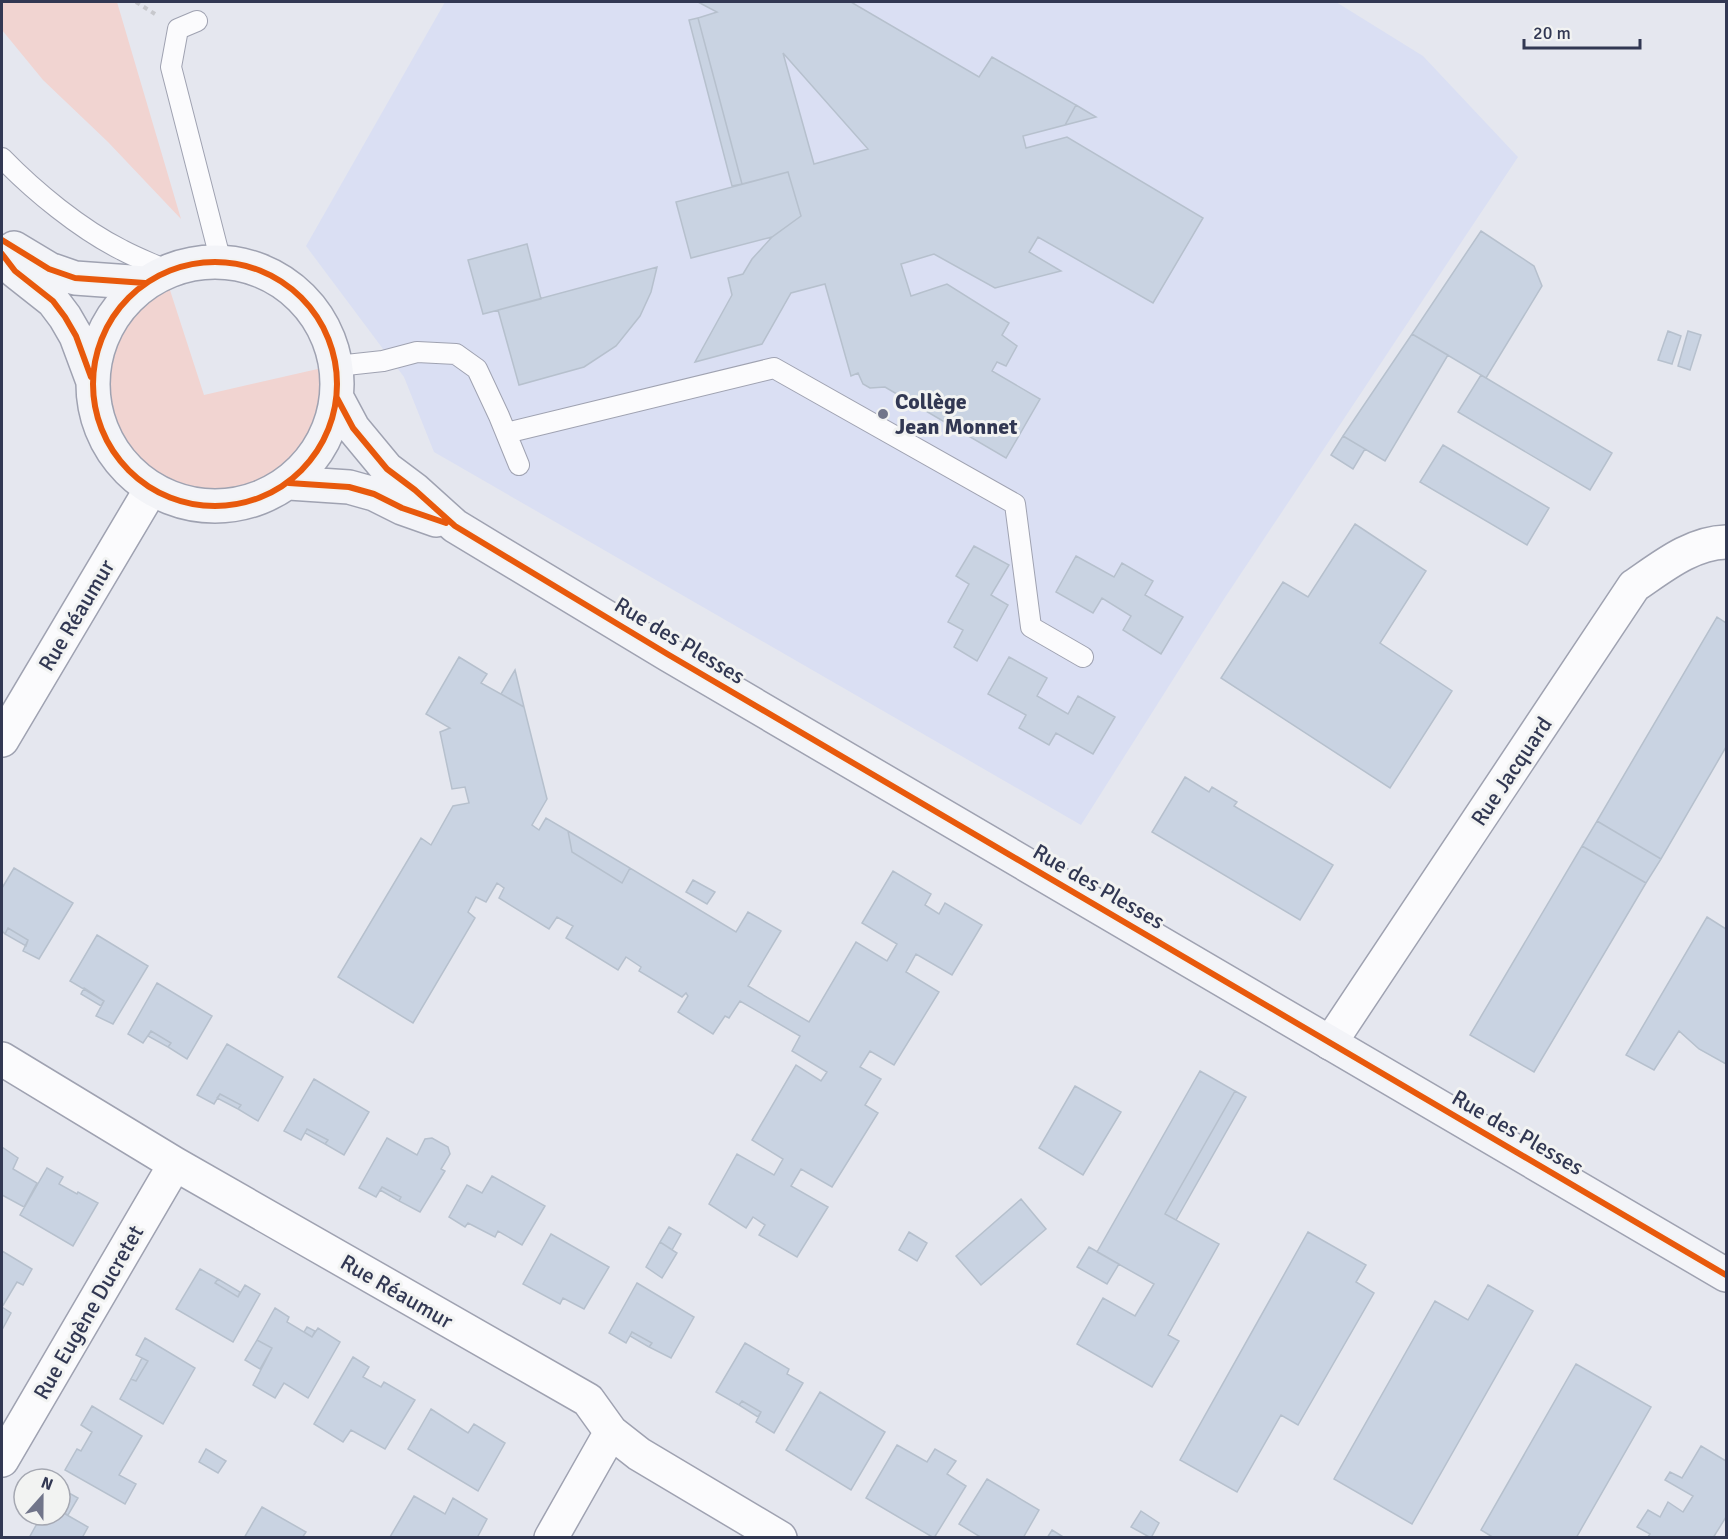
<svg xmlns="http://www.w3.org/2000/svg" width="1728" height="1539" viewBox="0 0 1728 1539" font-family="Signika,sans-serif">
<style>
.built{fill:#dadff3}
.green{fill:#f1d4d1}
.building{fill:#c9d3e2;stroke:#b6c0cd;stroke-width:1.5;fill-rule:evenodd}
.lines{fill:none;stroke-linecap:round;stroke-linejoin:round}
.lane-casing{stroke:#9fa2b1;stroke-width:22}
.street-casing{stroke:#9fa2b1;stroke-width:36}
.secondary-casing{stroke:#9fa2b1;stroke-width:36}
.path{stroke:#c7c8cd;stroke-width:4;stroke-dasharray:4.5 4.5;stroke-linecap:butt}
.lane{stroke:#fbfbfd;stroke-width:20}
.street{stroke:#fbfbfd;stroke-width:33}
.secondary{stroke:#f3f4f8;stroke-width:33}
.cycleway-casing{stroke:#f2f3f2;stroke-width:10}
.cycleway{stroke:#e8590c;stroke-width:6}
.poi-dot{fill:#71758a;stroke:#f2f3f2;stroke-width:2}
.labels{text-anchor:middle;stroke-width:6;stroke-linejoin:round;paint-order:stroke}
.poi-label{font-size:22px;font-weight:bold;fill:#323853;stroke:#f2f3f2;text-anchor:start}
.street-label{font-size:22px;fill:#323853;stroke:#f2f3f2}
</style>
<rect width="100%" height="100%" fill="#e5e7ef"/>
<!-- built -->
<path class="built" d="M445 2H1336L1423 56 1518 157 1222 602 1081 825 434 452 404 377 306 246Z"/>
<!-- green -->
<path class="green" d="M2 2H117L181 219 108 142 43 80 2 30Z
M168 284 204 395 322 368 321 397 314 426 288 464 254 484 215 493 169 483 135 458 117 433 103 385 116 337 139 308Z"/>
<!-- building -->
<path class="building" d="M698 2H851L979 77 992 57 1076 105 1065 125 1023 136 1026 148 1067 137 1203 218 1153 303 1038 237 1029 252 1061 271 995 288 934 254 901 264 911 296 947 284 1009 323 1002 335 1017 346 1006 366 997 362 992 371 1040 399 1006 458 885 387 870 388 863 384 858 373 851 376 825 284 791 293 762 344 695 362 732 295 728 278 743 274 752 259 772 237 801 216 788 172 742 184 698 18 717 12ZM783 53 868 149 814 164Z
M698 18 742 184 732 186 689 20Z
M1076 105 1096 117 1065 125Z
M788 172 801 216 772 237 691 258 676 202Z
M1481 231 1534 266 1542 286 1486 378 1412 334Z
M527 244 541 299 483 314 468 260Z
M657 267 651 292 640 316 616 346 584 367 519 385 498 310Z
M1668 331 1681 336 1672 364 1658 360Z
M1688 331 1701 335 1690 370 1678 366Z
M1412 334 1448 355 1385 461 1343 436Z
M1481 375 1612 453 1590 490 1458 412Z
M1343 436 1365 449 1353 469 1331 455Z
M1443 445 1549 508 1527 545 1420 482Z
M1355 524 1426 571 1380 643 1452 691 1390 788 1221 678 1283 582 1308 597Z
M974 546 1009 565 991 595 1008 605 977 661 954 647 963 630 948 622 969 584 956 576Z
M1076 556 1114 577 1122 563 1153 581 1145 595 1183 617 1161 654 1123 630 1131 616 1102 598 1093 613 1056 592Z
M1717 617 1726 623V747L1661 859 1597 821Z
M459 657 487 674 481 683 524 707 547 799 532 825 539 830 546 818 568 831 572 852 622 883 630 868 736 932 748 912 781 931 748 986 809 1022 856 942 887 961 897 944 862 923 893 871 931 894 925 905 939 914 945 903 982 925 952 975 916 954 906 972 939 992 894 1065 870 1051 860 1067 881 1079 865 1105 878 1113 832 1187 801 1169 791 1186 828 1207 797 1257 759 1235 765 1225 753 1217 746 1228 709 1204 737 1154 774 1175 783 1159 752 1140 796 1065 821 1081 827 1072 792 1051 800 1036 740 1001 729 1018 725 1016 713 1034 678 1012 688 996 686 993 682 997 639 971 641 967 626 957 618 970 566 938 573 926 557 917 549 929 499 898 504 888 497 883 486 902 476 897 468 912 475 918 413 1023 338 977 421 838 431 845 453 806 469 803 465 787 452 789 440 732 450 728 426 714Z
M1009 657 1047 678 1037 696 1068 714 1078 696 1115 717 1093 754 1056 733 1049 745 1019 728 1026 715 988 694Z
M515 670 524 707 501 694Z
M1185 777 1209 792 1212 787 1237 802 1234 806 1333 865 1300 920 1152 832Z
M1597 821 1661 859 1646 883 1582 846Z
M568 831 630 868 622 883 572 852Z
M1582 846 1646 883 1534 1072 1470 1035Z
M14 868 73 903 39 959 23 951 28 940 8 928 5 934 2 931V888Z
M693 880 715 892 707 904 686 892Z
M1707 917 1726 929V1064L1699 1049 1679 1031 1654 1070 1626 1055Z
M8 928 28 940 26 946 5 934Z
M97 935 148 966 113 1024 96 1016 104 1001 70 981Z
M157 983 212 1016 187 1059 168 1047 171 1043 151 1031 143 1043 128 1034Z
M84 988 104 1001 101 1006 81 994Z
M151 1031 171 1043 168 1047 148 1036Z
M227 1044 283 1077 258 1121 238 1109 241 1105 220 1094 214 1104 197 1095Z
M1200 1071 1235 1091 1165 1214 1219 1244 1168 1335 1179 1341 1152 1387 1077 1344 1103 1298 1135 1316 1154 1284 1097 1252Z
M314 1079 369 1112 344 1155 325 1144 328 1140 307 1129 301 1140 284 1131Z
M1075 1086 1121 1112 1083 1175 1039 1148Z
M1235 1091 1246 1097 1176 1220 1165 1214Z
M220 1094 241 1105 238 1109 217 1098Z
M307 1129 328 1140 325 1144 305 1133Z
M387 1138 417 1155 425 1139 432 1138 448 1147 450 1154 441 1169 445 1171 420 1212 399 1201 401 1197 382 1187 376 1197 359 1188Z
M2 1147 18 1158 13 1169 37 1183 24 1207 2 1195Z
M47 1168 63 1177 59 1184 77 1194 78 1192 98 1203 73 1246 20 1215Z
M492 1176 545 1206 522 1245 498 1231 495 1237 468 1223 465 1227 449 1217 467 1185 482 1193Z
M382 1187 401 1197 399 1201 380 1190Z
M1021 1199 1046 1229 981 1285 956 1256Z
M669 1227 681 1234 672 1250 660 1242Z
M909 1232 927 1243 917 1261 899 1250Z
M1308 1232 1366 1265 1356 1282 1374 1293 1298 1425 1281 1415 1237 1492 1180 1460Z
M551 1234 609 1267 584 1309 563 1298 560 1304 523 1284Z
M660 1242 677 1253 662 1278 646 1267Z
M1089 1247 1119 1264 1107 1284 1077 1267Z
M2 1251 32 1269 23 1285 17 1282 2 1307 11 1313 2 1330Z
M200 1269 218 1279 215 1283 238 1297 245 1285 260 1294 233 1342 176 1309Z
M218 1279 240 1292 238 1297 215 1283Z
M637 1283 694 1317 671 1358 649 1347 652 1343 632 1332 626 1343 609 1333Z
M1488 1285 1533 1311 1412 1524 1334 1479 1435 1301 1468 1320Z
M275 1308 289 1317 287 1322 312 1337 318 1328 340 1342 308 1398 284 1383 275 1398 253 1385 272 1348 257 1340Z
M307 1327 315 1331 312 1337 304 1332Z
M632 1332 652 1343 649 1347 630 1336Z
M145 1338 195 1368 163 1424 120 1399 131 1379 136 1381 148 1361 136 1355Z
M257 1340 272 1348 260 1369 245 1360Z
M745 1343 789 1369 787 1374 803 1383 774 1433 756 1422 761 1412 742 1401 739 1405 716 1392Z
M353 1357 369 1367 363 1377 381 1387 384 1382 415 1400 385 1449 351 1430 343 1442 314 1424Z
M142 1358 148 1361 136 1381 131 1379Z
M1576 1364 1651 1407 1576 1538H1494L1481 1530Z
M820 1392 885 1432 851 1490 786 1450Z
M742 1401 761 1412 758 1417 739 1405Z
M92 1406 142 1436 119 1475 136 1484 125 1504 65 1470 77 1449 81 1451 92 1432 81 1425Z
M431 1409 468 1433 474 1424 505 1443 478 1491 408 1449Z
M897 1445 927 1462 935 1449 956 1461 947 1474 966 1486 934 1538 866 1498Z
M1701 1446 1726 1461V1517L1713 1538H1647L1650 1534 1637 1527 1648 1510 1660 1517 1668 1502 1683 1512 1693 1496 1665 1480 1670 1472 1682 1478Z
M206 1449 226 1461 218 1473 199 1462Z
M987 1479 1039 1510 1023 1538H982L959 1524Z
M60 1488 78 1498 68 1515 60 1511Z
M414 1496 445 1514 453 1498 487 1519 477 1538H392L390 1537Z
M262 1507 306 1532 302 1538H244Z
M60 1511 88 1527 82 1538H29L39 1520 30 1515H60Z
M1141 1511 1159 1523 1151 1538 1131 1527Z
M1052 1530 1065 1538H1047Z"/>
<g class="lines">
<defs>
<path id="lane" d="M197 21 178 29 171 67 221 262
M2 158C34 191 80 229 122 250 137 258 153 264 168 271
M337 366 383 361 417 352 456 354 477 369 499 416 519 465
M506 433 774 368 1015 504 1031 627 1083 657"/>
<path id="street" d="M2 740 151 489
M1330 1043 1634 586C1662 567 1691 543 1726 542
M2 1059 175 1164 588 1400 611 1432 639 1454 780 1538
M2 1460 175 1164
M551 1538 611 1432"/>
<path id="secondary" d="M14 248 49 269 75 278 145 283
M2 254 15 271 53 301 65 317 76 336 92 379
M93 384a122 122 0 1 1 244 0a122 122 0 1 1-244 0Z
M337 398 353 428 387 469 415 490 455 526 669 655 1726 1275
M289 483 349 487 374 494 402 508 436 520"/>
</defs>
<!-- lane casing -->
<use href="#lane" class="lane-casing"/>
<!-- street casing -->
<use href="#street" class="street-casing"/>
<!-- secondary casing -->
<use href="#secondary" class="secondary-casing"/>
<!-- path -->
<path class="path" d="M136 2 155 14"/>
<!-- lane -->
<use href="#lane" class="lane"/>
<!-- street -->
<use href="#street" class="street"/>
<!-- secondary -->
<use href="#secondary" class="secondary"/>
<defs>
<path id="cycleway" d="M2 240 49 269 75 278 145 283
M2 254 15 271 53 301 65 317 76 336 91 377
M93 384a122 122 0 1 1 244 0a122 122 0 1 1-244 0Z
M337 398 353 428 387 469 415 490 455 526 669 655 1726 1275
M289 483 349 487 374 494 402 508 446 523"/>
</defs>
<!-- cycleway casing -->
<use href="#cycleway" class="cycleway-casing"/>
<!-- cycleway -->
<use href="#cycleway" class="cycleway"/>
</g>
<!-- markers -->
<circle class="poi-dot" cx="883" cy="414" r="6"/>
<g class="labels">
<!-- poi labels -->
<g class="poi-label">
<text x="895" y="409">Collège<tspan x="895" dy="25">Jean Monnet</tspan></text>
</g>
<!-- street labels -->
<g class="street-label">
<text transform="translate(76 615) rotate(-59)" y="8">Rue Réaumur</text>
<text transform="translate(680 640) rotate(31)" y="8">Rue des Plesses</text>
<text transform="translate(1511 771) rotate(-56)" y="8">Rue Jacquard</text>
<text transform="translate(1099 886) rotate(30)" y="8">Rue des Plesses</text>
<text transform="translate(1518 1132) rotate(30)" y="8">Rue des Plesses</text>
<text transform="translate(397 1291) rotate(30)" y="8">Rue Réaumur</text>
<text transform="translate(88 1312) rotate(-60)" y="8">Rue Eugène Ducretet</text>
</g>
</g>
<!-- border -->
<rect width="1728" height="1539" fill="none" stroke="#323853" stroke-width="6"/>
<!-- north arrow -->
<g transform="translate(42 1497) rotate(21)"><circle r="28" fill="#f2f3f2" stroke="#a5a8b2" stroke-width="1.5"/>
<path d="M0-4.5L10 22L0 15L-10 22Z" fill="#71758a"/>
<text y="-9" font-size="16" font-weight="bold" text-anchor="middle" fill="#323853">N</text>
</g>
<!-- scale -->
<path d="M1524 39v9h116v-9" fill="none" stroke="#323853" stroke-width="3"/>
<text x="1533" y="39" font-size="18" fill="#323853" stroke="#f2f3f2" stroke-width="4.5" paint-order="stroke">20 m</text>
</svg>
